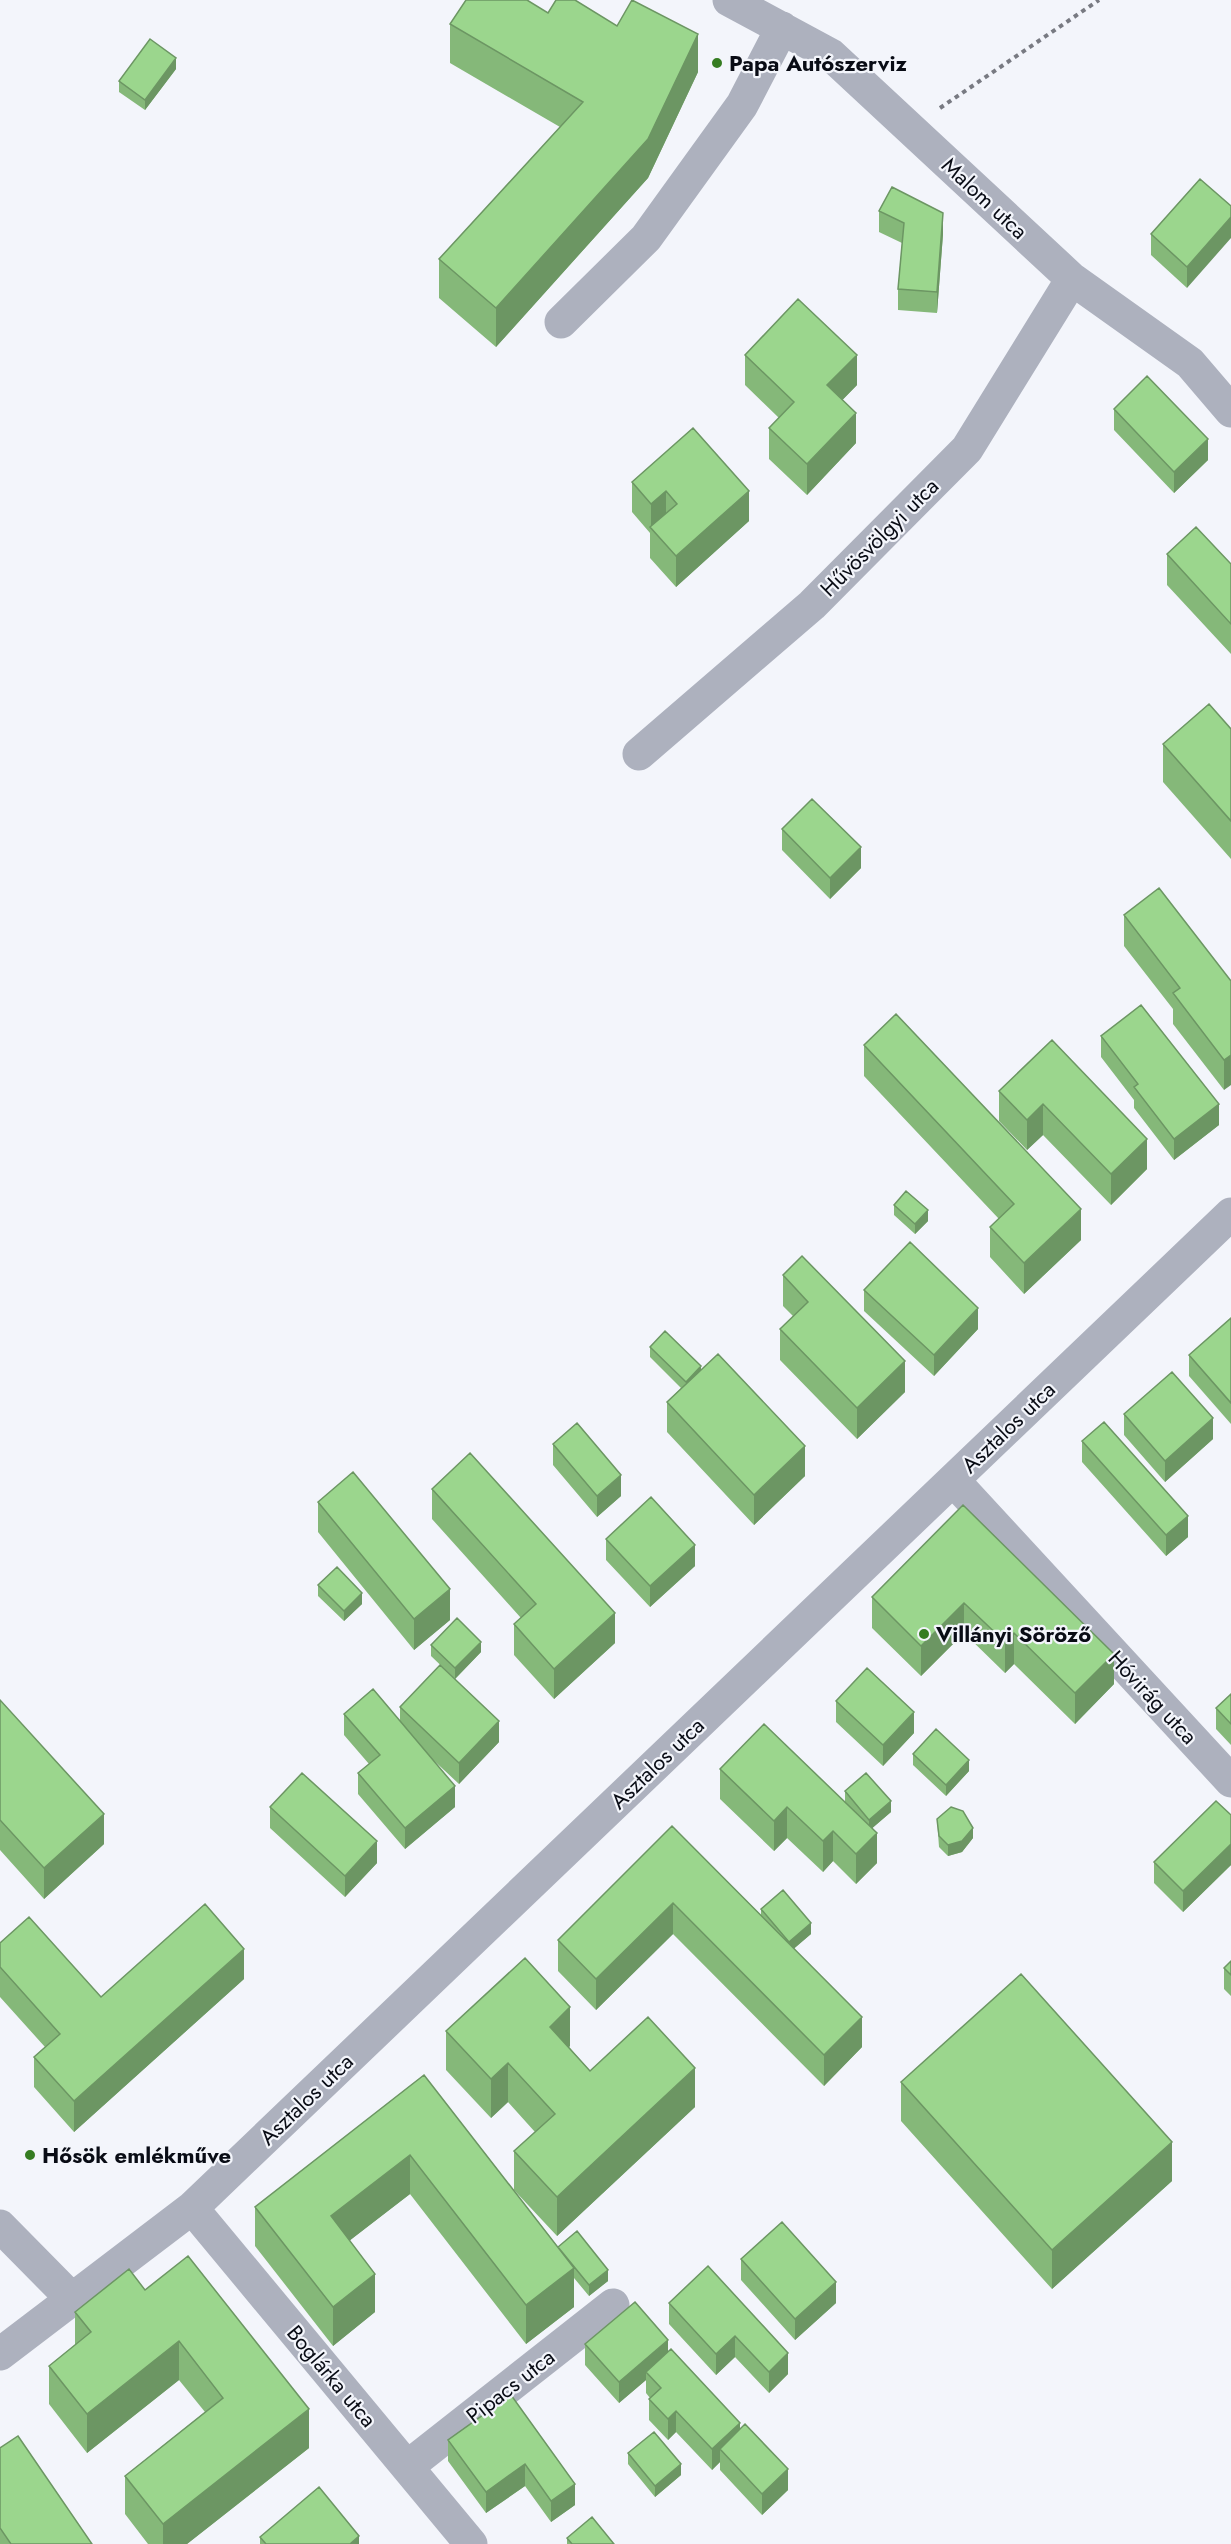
<svg xmlns="http://www.w3.org/2000/svg" width="1231" height="2544" viewBox="0 0 1231 2544" font-family="Jost,sans-serif">
<style>
.lines{fill:none;stroke-linecap:round;stroke-linejoin:round}
.path{stroke:#787a82;stroke-width:4;stroke-dasharray:4.5 4.5;stroke-linecap:butt}
.minor{stroke:#adb1be;stroke-width:33}
.wall{fill:#85b879}
.shaded-wall{fill:#6c9663}
.building{fill:#9bd68d;stroke:#6c9663;stroke-width:1.5}
.poi-dot{fill:#357c21;stroke:#f3f5fb;stroke-width:2}
.labels{text-anchor:middle;stroke-width:4.5;stroke-linejoin:round;paint-order:stroke}
.poi-label{font-size:22px;font-weight:bold;fill:#090c15;stroke:#f3f5fb;text-anchor:start}
.street-label{font-size:22px;fill:#090c15;stroke:#f3f5fb}
</style>
<rect width="100%" height="100%" fill="#f3f5fb"/>
<g class="lines">
<!-- path -->
<path class="path" d="M940 108 1099 0"/>
<!-- minor -->
<path class="minor" d="M729 0 831 55 1072 279 1190 363 1231 411
M561 322 646 238 742 105 782 28
M639 754 812 605 967 449 1072 279
M953 1480 1231 1781
M192 2208 471 2544
M0 2226 72 2299
M0 2354 192 2208 1231 1214
M407 2467 613 2305"/>
</g>
<!-- wall -->
<path class="wall" d="M548 13 617 26 698 72 648 178 496 347 439 298V259L560 127 450 63V24Z
M176 69 145 110 119 92V81Z
M1200 179 1187 288 1151 255V234Z
M879 211 943 234 937 313 898 310V289L902 243 879 232Z
M745 355 857 385 842 400 856 443 807 495 769 459V428L779 418 745 385Z
M1114 409 1208 460 1174 493 1114 430Z
M693 428 749 521 676 587 650 558V533L632 512V482Z
M1167 554 1231 564V654L1167 585Z
M1231 729V859L1163 782V744Z
M782 829 861 868 830 899 782 850Z
M1124 915 1231 981 1224 1090 1173 1024V1009L1124 946Z
M1101 1036 1219 1125 1174 1160 1134 1108V1100L1101 1057Z
M1052 1040 1147 1169 1111 1205 1043 1135 1027 1150 999 1121V1091Z
M864 1045 1081 1240 1024 1294 990 1257V1227L999 1219 864 1076Z
M894 1205 928 1221 915 1234 894 1215Z
M783 1275 905 1392 857 1439 780 1360V1329L793 1316 783 1306Z
M864 1290 978 1329 934 1376 864 1311Z
M1231 1318V1424L1189 1376V1355Z
M650 1347 701 1370 805 1476 754 1525 667 1432V1402L681 1388 650 1357Z
M1124 1414 1213 1439 1165 1482 1124 1435Z
M1082 1441 1188 1537 1166 1556 1082 1462Z
M553 1444 621 1496 597 1517 553 1465Z
M432 1489 615 1643 554 1699 514 1655V1624L521 1618 432 1519Z
M318 1502 450 1620 414 1650 318 1532Z
M963 1505 1114 1684 1075 1724 1014 1664 1005 1673 964 1633 921 1676 872 1628V1597Z
M606 1539 695 1566 650 1607 606 1560Z
M318 1585 362 1604 344 1621 318 1596Z
M431 1645 481 1652 455 1679 431 1656Z
M1231 1694V1745L1216 1729V1708Z
M0 1700 104 1844 44 1899 0 1850Z
M836 1701 914 1733 883 1766 836 1722Z
M400 1707 499 1742 459 1784 429 1756 455 1807 405 1849 358 1794V1773L369 1764 344 1735V1714L400 1721Z
M913 1754 969 1771 946 1796 913 1765Z
M720 1769 845 1802V1791L891 1812 872 1828 877 1863 856 1884 833 1861 823 1872 787 1838 774 1851 720 1799Z
M270 1807 377 1863 345 1897 270 1828Z
M1231 1815V1865L1183 1912 1154 1883V1862Z
M937 1819 973 1838 962 1852 948 1856 939 1847Z
M672 1826 761 1915V1909L811 1934 794 1948 862 2047 824 2086 673 1934 596 2010 558 1971V1940Z
M0 1943 101 1997 244 1979 74 2132 34 2087V2057L45 2047 0 1997Z
M1231 1961V1996L1224 1989V1968Z
M446 2031 570 2046 569 2047 590 2071 695 2107 557 2236 514 2190V2151L535 2132 508 2102 491 2118 446 2070Z
M424 2075 558 2247 608 2281 589 2296 574 2278V2307L526 2344 410 2194 350 2240 375 2312 333 2346 255 2246V2207Z
M901 2082 1172 2181 1052 2289 901 2121Z
M741 2259 836 2303 795 2340 741 2280Z
M708 2266 788 2374 769 2393 735 2357 716 2375 669 2324V2303Z
M145 2290 309 2448 187 2544H148L125 2514V2476L205 2412 179 2380 87 2453 49 2404V2366L75 2345V2312Z
M585 2344 668 2352 740 2429 788 2490 762 2515 720 2470V2462L712 2470 676 2432 668 2440 649 2420V2399L650 2398 646 2393V2380L619 2403 585 2365Z
M511 2395 575 2505 551 2522 525 2486 486 2513 448 2461V2440Z
M0 2448 92 2544H0Z
M628 2453 681 2475 655 2497 628 2464Z
M260 2537 359 2544H260Z
M567 2538 614 2544H567Z"/>
<!-- shaded-wall -->
<path class="shaded-wall" d="M698 34V72L648 178 496 347V308Z
M176 58V69L145 110V100Z
M943 213V234L937 313V292Z
M1231 217V238L1187 288V267Z
M857 355V385L827 416V385Z
M856 413V443L807 495V464Z
M1208 439V460L1174 493V472Z
M666 491V521L651 528V504Z
M749 491V521L676 587V556Z
M861 847V868L830 899V878Z
M1231 1055V1085L1224 1090V1060Z
M1043 1104V1135L1027 1150V1120Z
M1219 1104V1125L1174 1160V1139Z
M1147 1139V1169L1111 1205V1174Z
M1081 1209V1240L1024 1294V1263Z
M928 1210V1221L915 1234V1224Z
M978 1308V1329L934 1376V1355Z
M905 1361V1392L857 1439V1408Z
M701 1366V1377L686 1393V1382Z
M1213 1418V1439L1165 1482V1461Z
M805 1446V1476L754 1525V1495Z
M621 1475V1496L597 1517V1496Z
M1188 1516V1537L1166 1556V1535Z
M695 1545V1566L650 1607V1586Z
M450 1589V1620L414 1650V1619Z
M362 1593V1604L344 1621V1611Z
M964 1603V1633L921 1676V1646Z
M615 1613V1643L554 1699V1669Z
M1014 1633V1664L1005 1673V1642Z
M481 1642V1652L455 1679V1668Z
M1114 1654V1684L1075 1724V1693Z
M914 1712V1733L883 1766V1745Z
M499 1721V1742L459 1784V1763Z
M969 1760V1771L946 1796V1785Z
M455 1786V1807L405 1849V1828Z
M891 1801V1812L869 1831V1820Z
M787 1807V1838L774 1851V1821Z
M104 1814V1844L44 1899V1868Z
M973 1828V1838L962 1852 948 1856V1845Z
M833 1831V1861L823 1872V1841Z
M877 1833V1863L856 1884V1854Z
M377 1841V1863L345 1897V1876Z
M1231 1844V1865L1183 1912V1891Z
M673 1903V1934L596 2010V1979Z
M811 1923V1934L789 1953V1942Z
M244 1949V1979L74 2132V2101Z
M570 2007V2046L550 2065V2027Z
M862 2017V2047L824 2086V2055Z
M508 2063V2102L491 2118V2079Z
M695 2068V2107L557 2236V2197Z
M1172 2142V2181L1052 2289V2250Z
M410 2155V2194L331 2255V2216Z
M574 2268V2307L526 2344V2305Z
M608 2270V2281L589 2296V2285Z
M375 2274V2312L333 2346V2307Z
M836 2282V2303L795 2340V2319Z
M735 2336V2357L716 2375V2354Z
M668 2340V2361L646 2372V2380L619 2403V2382Z
M179 2341V2380L87 2453V2414Z
M788 2353V2374L769 2393V2372Z
M309 2409V2448L187 2544H163V2524Z
M676 2411V2432L668 2440V2419Z
M740 2423V2444L720 2449V2462L712 2470V2449Z
M525 2464V2486L486 2513V2492Z
M681 2464V2475L655 2497V2486Z
M788 2469V2490L762 2515V2494Z
M575 2484V2505L551 2522V2501Z
M359 2536V2544H350Z"/>
<!-- building -->
<path class="building" d="M466 0H527L548 13 556 0H575L617 26 632 0 698 34 648 139 496 308 439 259 583 102 450 24Z
M150 39 176 58 145 100 119 81Z
M1200 179 1231 206V217L1187 267 1151 234Z
M892 187 943 213 937 292 898 289 904 223 879 211Z
M798 299 857 355 827 385 856 413 807 464 769 428 794 402 745 355Z
M1147 376 1208 439 1174 472 1114 409Z
M693 428 749 491 676 556 650 527 677 504 666 491 651 504 632 482Z
M1196 527 1231 564V624L1167 554Z
M1209 704 1231 729V821L1163 744Z
M812 799 861 847 830 878 782 829Z
M1159 888 1231 981V1055L1224 1060 1173 993 1180 988 1124 915Z
M1141 1005 1219 1104 1174 1139 1134 1087 1138 1084 1101 1036Z
M896 1014 1081 1209 1024 1263 990 1227 1014 1204 864 1045Z
M1052 1040 1147 1139 1111 1174 1043 1104 1027 1120 999 1091Z
M906 1191 928 1210 915 1224 894 1205Z
M910 1242 978 1308 934 1355 864 1290Z
M802 1256 905 1361 857 1408 780 1329 808 1302 783 1275Z
M1231 1318V1403L1189 1355Z
M665 1331 701 1366 686 1382 650 1347Z
M718 1354 805 1446 754 1495 667 1402Z
M1172 1372 1213 1418 1165 1461 1124 1414Z
M1104 1422 1188 1516 1166 1535 1082 1441Z
M577 1423 621 1475 597 1496 553 1444Z
M470 1453 615 1613 554 1669 514 1624 536 1604 432 1489Z
M353 1472 450 1589 414 1619 318 1502Z
M651 1497 695 1545 650 1586 606 1539Z
M963 1505 1114 1654 1075 1693 1014 1633 1005 1642 964 1603 921 1646 872 1597Z
M337 1567 362 1593 344 1611 318 1585Z
M457 1618 481 1642 455 1668 431 1645Z
M440 1665 499 1721 459 1763 400 1707Z
M867 1668 914 1712 883 1745 836 1701Z
M373 1689 455 1786 405 1828 358 1773 380 1755 344 1714Z
M1231 1694V1724L1216 1708Z
M0 1700 104 1814 44 1868 0 1820Z
M764 1724 877 1833 856 1854 833 1831 823 1841 787 1807 774 1821 720 1769Z
M936 1729 969 1760 946 1785 913 1754Z
M302 1773 377 1841 345 1876 270 1807Z
M866 1773 891 1801 869 1820 845 1791Z
M1216 1801 1231 1815V1844L1183 1891 1154 1862Z
M951 1807 963 1811 973 1828 962 1841 948 1845 939 1836 937 1819Z
M672 1826 862 2017 824 2055 673 1903 596 1979 558 1940Z
M783 1890 811 1923 789 1942 761 1909Z
M205 1904 244 1949 74 2101 34 2057 60 2034 0 1967V1943L29 1917 101 1997Z
M525 1958 570 2007 550 2027 590 2071 648 2017 695 2068 557 2197 514 2151 555 2114 508 2063 491 2079 446 2031Z
M1231 1961V1975L1224 1968Z
M1021 1974 1172 2142 1052 2250 901 2082Z
M424 2075 574 2268 526 2305 410 2155 331 2216 375 2274 333 2307 255 2207Z
M782 2222 836 2282 795 2319 741 2259Z
M577 2231 608 2270 589 2285 558 2247Z
M188 2256 309 2409 163 2524 125 2476 223 2398 179 2341 87 2414 49 2366 91 2332 75 2312 129 2269 145 2290Z
M708 2266 788 2353 769 2372 735 2336 716 2354 669 2303Z
M635 2302 668 2340 619 2382 585 2344Z
M671 2349 740 2423 712 2449 676 2411 668 2419 649 2399 661 2388 646 2372Z
M511 2395 575 2484 551 2501 525 2464 486 2492 448 2440Z
M745 2424 788 2469 762 2494 720 2449Z
M654 2432 681 2464 655 2486 628 2453Z
M18 2436 92 2544H11L0 2528V2448Z
M319 2487 359 2536 350 2544H266L260 2537Z
M592 2517 614 2544H572L567 2538Z"/>
<!-- markers -->
<g class="poi-dot">
<circle cx="717" cy="63" r="6"/>
<circle cx="924" cy="1634" r="6"/>
<circle cx="30" cy="2155" r="6"/>
</g>
<g class="labels">
<!-- poi labels -->
<g class="poi-label">
<text x="729" y="71">Papa Autószerviz</text>
<text x="936" y="1642">Villányi Söröző</text>
<text x="42" y="2163">Hősök emlékműve</text>
</g>
<!-- street labels -->
<g class="street-label">
<text transform="translate(985 198) rotate(43)" y="8">Malom utca</text>
<text transform="translate(879 537) rotate(-45)" y="8">Hűvösvölgyi utca</text>
<text transform="translate(1008 1427) rotate(-44)" y="8">Asztalos utca</text>
<text transform="translate(1153 1697) rotate(47)" y="8">Hóvirág utca</text>
<text transform="translate(657 1763) rotate(-44)" y="8">Asztalos utca</text>
<text transform="translate(306 2099) rotate(-44)" y="8">Asztalos utca</text>
<text transform="translate(332 2376) rotate(50)" y="8">Boglárka utca</text>
<text transform="translate(510 2386) rotate(-38)" y="8">Pipacs utca</text>
</g>
</g>
</svg>
